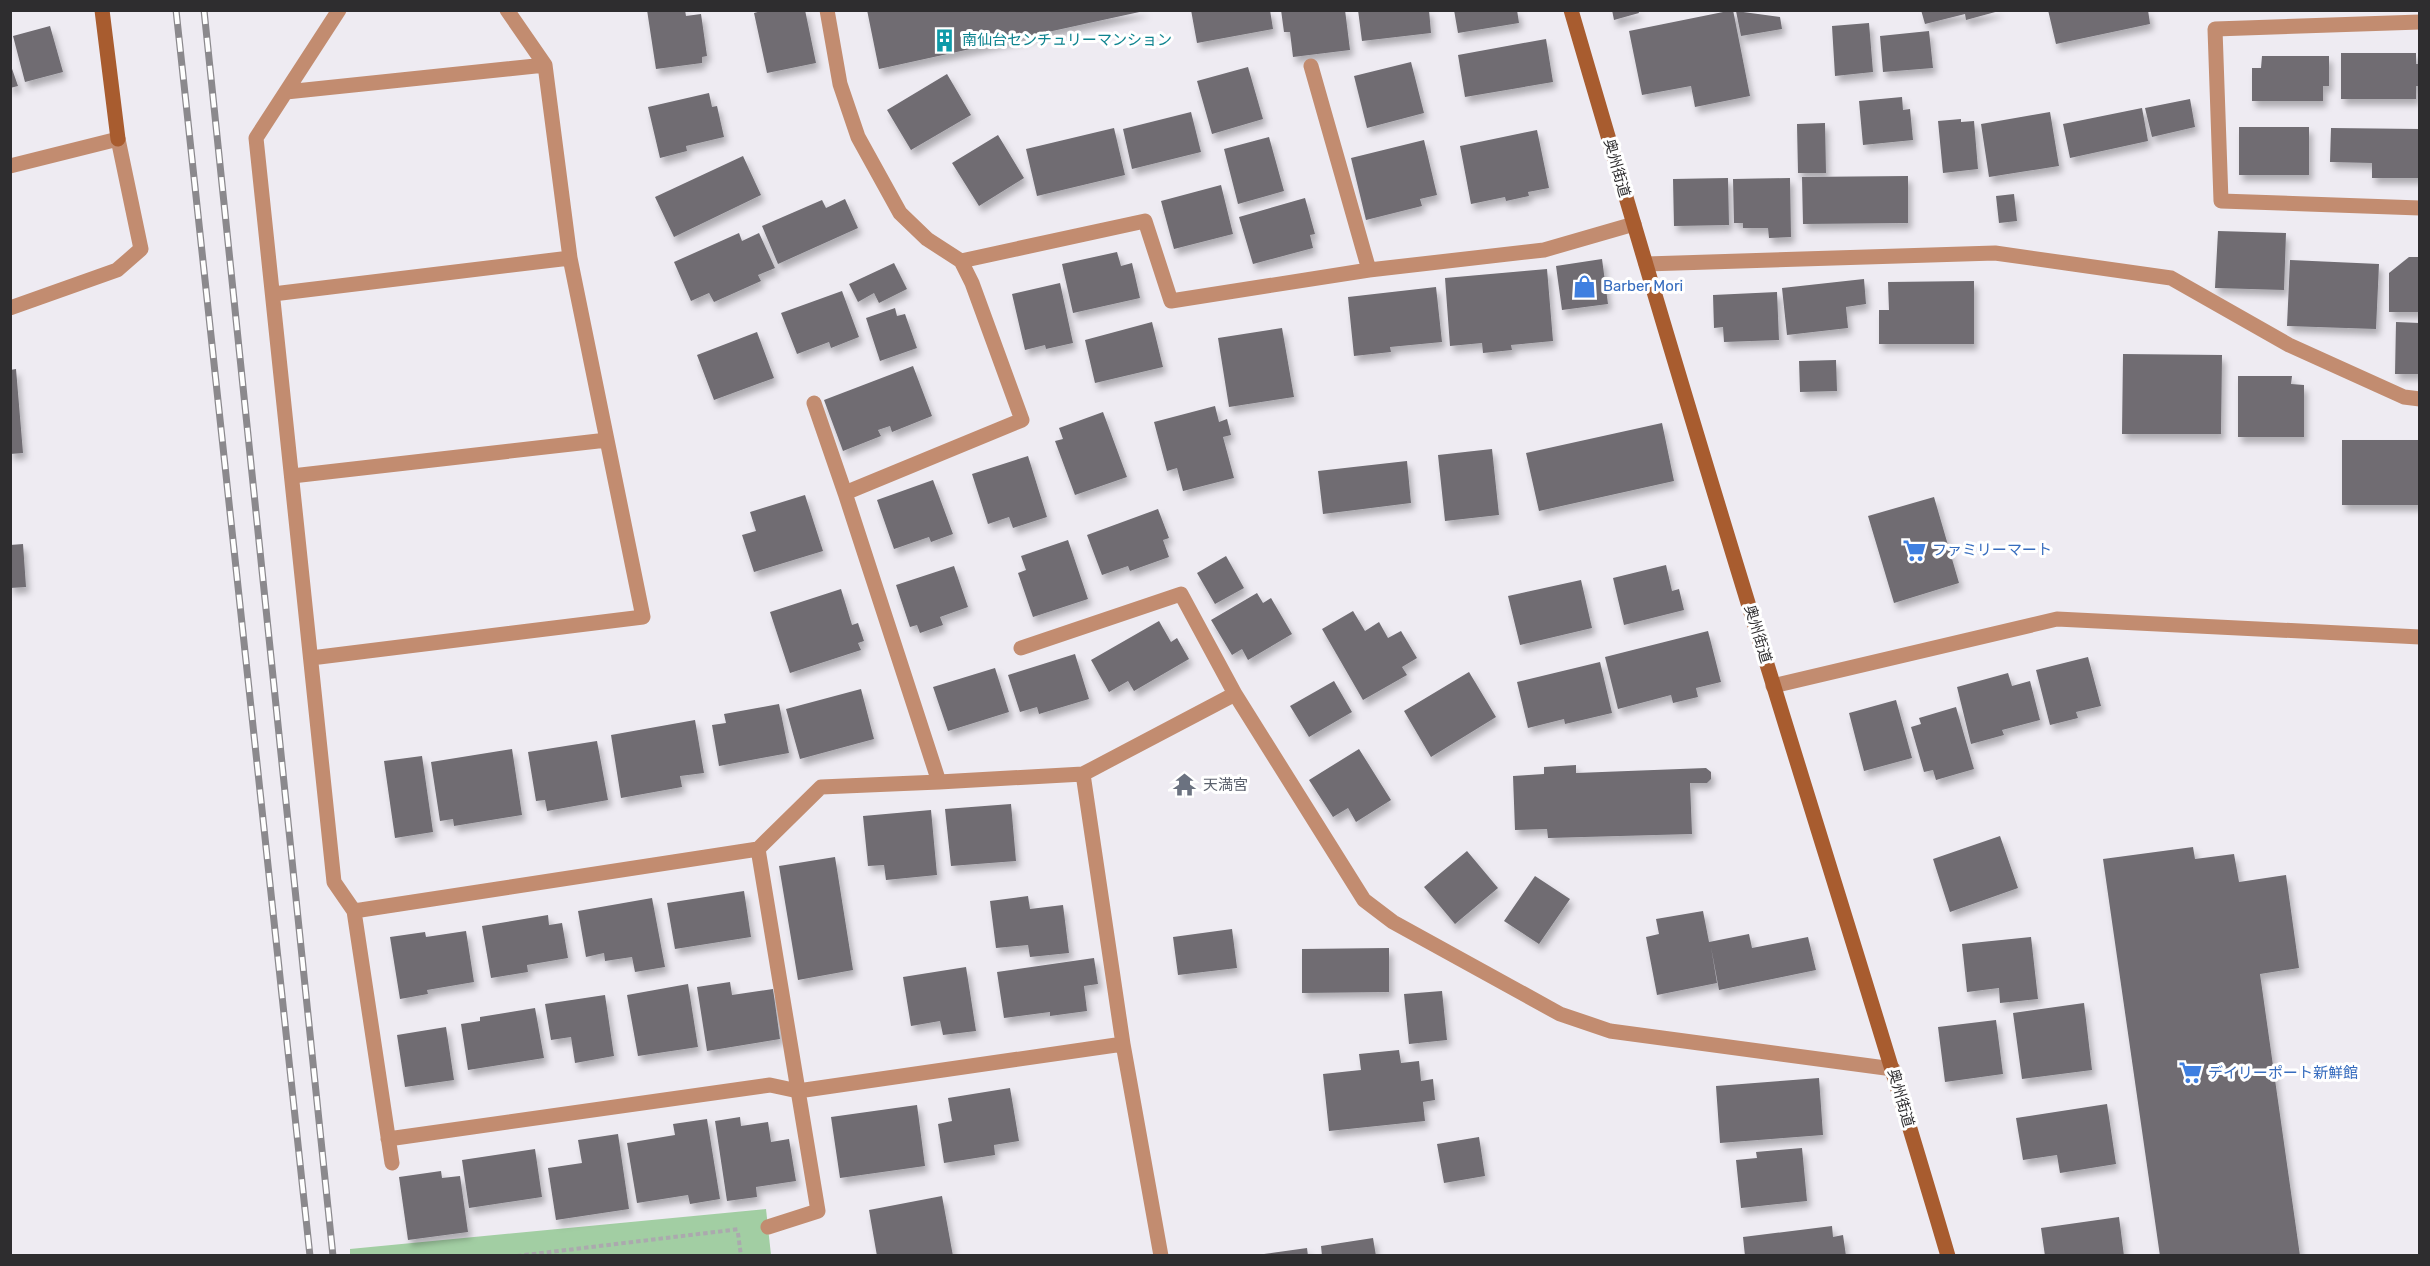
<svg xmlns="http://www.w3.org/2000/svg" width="2430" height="1266" viewBox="0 0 2430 1266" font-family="Rubik,'Noto Sans JP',sans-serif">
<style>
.green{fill:#a2cea3}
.building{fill:#6f6c72;filter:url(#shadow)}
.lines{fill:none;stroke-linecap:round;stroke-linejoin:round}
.path{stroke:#aba9ae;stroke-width:4;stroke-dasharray:4.5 3;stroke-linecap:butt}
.street{stroke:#c28c70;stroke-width:15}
.secondary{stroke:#a85c2f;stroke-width:15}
.rail-casing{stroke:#8b898d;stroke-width:7}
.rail{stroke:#fff;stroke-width:4.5;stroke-dasharray:14;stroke-linecap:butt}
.labels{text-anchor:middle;stroke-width:6;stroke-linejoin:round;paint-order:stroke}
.culture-label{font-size:15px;fill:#0d838f;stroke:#fff;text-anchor:start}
.street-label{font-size:15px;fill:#2e2d2f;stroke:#fff}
.shop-label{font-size:15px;fill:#366cbe;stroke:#fff;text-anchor:start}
.worship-label{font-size:15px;fill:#5b616d;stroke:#fff;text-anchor:start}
</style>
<defs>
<filter id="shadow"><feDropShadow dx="3.5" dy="6" stdDeviation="3" flood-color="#0004"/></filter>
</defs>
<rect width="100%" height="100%" fill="#eeebf2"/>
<!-- green -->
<path class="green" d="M766 1209 771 1255 350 1256V1249Z"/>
<!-- building -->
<path class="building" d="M647 10H685L686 16 701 14 707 56 702 57V63L656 69Z
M765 10H805L816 63 767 73 754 13Z
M867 10H1144V11L879 69Z
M1191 10H1270L1273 29 1197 43Z
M1281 10H1345L1350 50 1293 57 1290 32H1284Z
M1358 10H1429L1431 33 1362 41Z
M1454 10H1517L1519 23 1458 33Z
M1612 10H1638L1639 13 1614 20Z
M1733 10 1750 96 1695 107 1691 86 1642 95 1629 31Z
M1921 10H1999V11L1966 20 1965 14 1925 24Z
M2048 10H2148L2150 24 2056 44Z
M1736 11 1780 17 1782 29 1741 36Z
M1869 23 1873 72 1835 76 1832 26Z
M50 26 63 72 25 82 13 36Z
M1929 31 1933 68 1883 72 1880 36Z
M1546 39 1553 82 1465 97 1458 55Z
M2341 53H2416V64H2420V86H2416V99H2341Z
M2262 56H2329V86H2323V101H2252V68H2261Z
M1411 62 1424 113 1367 128 1354 76Z
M10 63 18 86 10 88Z
M1248 67 1263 119 1212 134 1197 81Z
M947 74 971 115 911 150 887 110Z
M709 93 712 107 717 106 724 137 686 146 687 151 660 158 648 107Z
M1902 97 1903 110 1910 109 1913 140 1863 145 1859 101Z
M2190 99 2195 127 2152 137 2145 108Z
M2142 108 2148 141 2070 158 2063 124Z
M1191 112 1201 152 1132 169 1123 129Z
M2050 112 2059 166 1989 177 1981 124Z
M1961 119V122L1974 121 1978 169 1943 173 1938 121Z
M1825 123 1826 173H1798L1797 124Z
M2239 127H2309V175H2239Z
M1114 128 1125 175 1037 196 1026 149Z
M2331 128 2420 129V178H2372V163L2330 162Z
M1537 130 1549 188 1528 192 1529 196 1506 201 1505 197 1471 204 1460 146Z
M998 135 1024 178 979 206 952 163Z
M1269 137 1284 191 1238 204 1224 149Z
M1424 140 1437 195 1420 199 1422 206 1366 220 1351 158Z
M743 156 761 195 674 237 655 197Z
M1908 176V223L1803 224 1802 177Z
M1728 178 1729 225 1674 226 1673 179Z
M1790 178 1791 237 1769 238 1768 228H1743V223H1734L1733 179Z
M1221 185 1233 234 1174 249 1161 201Z
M2014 194 2017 221 1999 223 1996 196Z
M1305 198 1315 234 1310 235 1313 248 1253 264 1239 217Z
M845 199 858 228 778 264 762 226 822 200 826 208Z
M2218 231 2286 233 2284 290 2215 288Z
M739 233 742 241 759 233 775 268 758 275 761 281 714 302 709 293 691 301 674 262Z
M1117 252 1121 266 1132 263 1140 298 1073 313 1062 264Z
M2409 257H2420V312H2389V273Z
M1602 259 1608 304 1562 310 1556 266Z
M2290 260 2379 264 2376 329 2287 326Z
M894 263 907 289 879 303 874 293 858 302 849 284Z
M1547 269 1553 341 1511 345 1512 350 1483 353 1482 343 1450 346 1445 278Z
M1864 279 1866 304 1846 307 1848 328 1787 335 1782 288Z
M1974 281V344H1879V310H1889L1888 282Z
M1060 283 1073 343 1046 349 1045 345 1025 350 1012 294Z
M1436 287 1442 342 1390 347 1391 352 1354 356 1348 297Z
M842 291 859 337 831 348 829 342 797 354 781 313Z
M1777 292 1779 340 1724 342 1723 327 1714 328 1713 295Z
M895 308 897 316 905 314 917 348 880 361 866 318Z
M1152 322 1163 367 1095 383 1085 340Z
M2396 322 2420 323V374H2395Z
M1282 328 1294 397 1229 407 1218 338Z
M757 332 774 378 714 400 697 355Z
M2123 354 2222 355 2221 434H2122Z
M1836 360 1837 391 1800 392 1799 361Z
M913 366 932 416 892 432 890 426 878 430 881 436 843 451 824 400Z
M16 369 23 453 10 454V370Z
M2238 376H2292L2291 384 2304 385V437H2238Z
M1215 406 1219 422 1227 419 1231 435 1223 437 1234 478 1183 491 1177 468 1167 471 1154 422Z
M1103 412 1127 477 1075 495 1055 441 1063 439 1059 428Z
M1662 423 1674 481 1539 511 1526 453Z
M2342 440H2420V505H2342Z
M1492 449 1499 515 1445 521 1438 455Z
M1028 456 1047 517 1013 528 1009 517 988 524 972 474Z
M1407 461 1411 503 1323 514 1318 471Z
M933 480 953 534 931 542 929 537 894 549 877 500Z
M805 495 823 551 754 572 742 535 756 531 750 512Z
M1934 497 1959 583 1894 603 1868 516Z
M1158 509 1169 538 1163 540 1169 557 1130 571 1128 566 1102 575 1087 535Z
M1068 540 1088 599 1033 617 1018 573 1026 570 1021 556Z
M23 544 26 587 10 588V545Z
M1226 556 1244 588 1215 604 1197 573Z
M1666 565 1672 591 1679 589 1684 610 1624 625 1613 578Z
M954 566 968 607 940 617 943 625 920 633 917 625 910 627 896 585Z
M1581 580 1592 628 1520 645 1508 596Z
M841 589 852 625 858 623 864 641 858 643 861 650 790 673 770 612Z
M1257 593 1263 603 1271 598 1292 634 1248 660 1242 649 1232 655 1211 620Z
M1353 611 1365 631 1379 622 1388 638 1401 631 1417 658 1402 667 1407 675 1363 700 1322 629Z
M1159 621 1171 642 1177 638 1189 659 1134 691 1128 681 1109 692 1091 660Z
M1708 631 1721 682 1696 688 1698 697 1673 703 1671 695 1618 709 1605 657Z
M1075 654 1089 699 1039 714 1037 707 1020 712 1008 675Z
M2088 657 2101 706 2076 712 2078 718 2050 725 2036 670Z
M1600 662 1612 713 1565 724 1564 719 1528 728 1517 682Z
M995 668 1009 712 948 731 933 687Z
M1469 672 1496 717 1431 757 1404 711Z
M2008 673 2012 686 2030 681 2040 720 2002 730 2004 735 1971 744 1957 687Z
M1334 681 1352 712 1309 737 1290 706Z
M861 689 874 739 800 759 786 709Z
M1896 700 1912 758 1864 771 1849 713Z
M779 704 789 753 719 766 712 725 726 723 724 714Z
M1956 707 1974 769 1936 780 1933 770 1924 772 1911 727 1921 724 1919 718Z
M695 720 704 773 680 776 682 787 621 798 611 735Z
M597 741 608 800 547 811 545 800 536 801 528 752Z
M512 749 522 815 454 826 453 819 440 821 431 762Z
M1359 749 1391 800 1356 822 1348 808 1333 817 1309 780Z
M422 756 433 832 395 838 384 761Z
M1576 765V773L1706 768 1711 772V779L1707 783H1690L1692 834 1548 838 1547 829 1515 830 1513 776 1544 774V767Z
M1011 804 1016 861 951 866 945 809Z
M931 810 937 875 886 880 884 865 868 866 863 816Z
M2000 836 2018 888 1950 912 1933 859Z
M2193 847 2195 859 2234 854 2239 882 2286 875 2299 968 2260 974 2300 1256H2160L2103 859Z
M1467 851 1498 888 1455 924 1424 887Z
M835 857 853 970 798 980 779 866Z
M1535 876 1570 899 1539 944 1504 921Z
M744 891 751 937 675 949 667 903Z
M1028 896 1030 909 1063 905 1069 953 1030 957 1028 945 996 948 990 901Z
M652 898 665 967 635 972 632 957 605 961 604 953 586 957 578 911Z
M1703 911 1709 942 1749 934 1752 948 1808 937 1816 970 1719 990 1711 947 1717 983 1657 995 1646 937 1659 934 1656 919Z
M548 915 549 925 562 923 568 958 527 965 528 972 491 978 482 926Z
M1232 929 1237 968 1178 975 1173 937Z
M466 931 474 982 427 990 428 994 400 999 390 937 425 932 426 937Z
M2031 937 2038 999 2000 1003 1999 988 1967 992 1962 944Z
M1389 948V992L1302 993V949Z
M1094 958 1098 984 1084 986 1087 1011 1050 1016V1012L1004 1018 997 972Z
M966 967 976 1031 943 1035 940 1021 911 1026 903 977Z
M730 982 732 995 773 989 780 1039 707 1051 697 987Z
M688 984 698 1047 638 1056 627 995Z
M1442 991 1447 1040 1409 1044 1404 994Z
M605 995 614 1056 575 1063 571 1037 551 1040 545 1004Z
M2084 1003 2092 1070 2022 1079 2013 1013Z
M535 1008 544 1058 468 1070 461 1024 480 1021V1017Z
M1996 1020 2003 1074 1945 1082 1938 1027Z
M446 1027 454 1080 405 1087 397 1035Z
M1399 1050 1401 1063 1419 1061 1421 1081 1433 1079 1435 1100 1423 1102 1425 1121 1329 1131 1323 1074 1361 1070 1359 1054Z
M1819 1078 1823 1135 1720 1143 1716 1086Z
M1010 1088 1019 1141 994 1145 995 1155 944 1163 938 1124 952 1121 948 1098Z
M2107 1104 2116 1164 2060 1173 2057 1155 2023 1160 2016 1118Z
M917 1105 925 1166 840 1178 831 1117Z
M740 1117 741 1126 768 1122 771 1142 789 1139 796 1181 756 1187 757 1197 727 1201 715 1121Z
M707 1119 720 1199 690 1204 688 1195 637 1203 627 1143 675 1135 673 1124Z
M618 1134 629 1209 556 1220 548 1168 582 1163 578 1140Z
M1479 1137 1485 1176 1444 1183 1437 1144Z
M1802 1148 1807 1201 1741 1208 1736 1160 1757 1158 1756 1152Z
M535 1149 542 1197 469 1208 462 1160Z
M441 1171 442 1178 460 1176 468 1232 408 1240 399 1177Z
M942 1196 953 1256H877L869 1210Z
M2119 1217 2124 1256H2045L2041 1228Z
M1832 1226 1833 1237 1843 1235 1846 1256H1745L1743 1237Z
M1373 1238 1376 1256H1322L1321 1246Z
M1307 1248 1308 1256H1265L1264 1254Z"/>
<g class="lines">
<!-- path -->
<path class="path" d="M738 1233 741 1256
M517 1256 740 1229"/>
<!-- street -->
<path class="street" d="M339 10 256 138 334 882 354 911
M827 10 840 84 858 137 900 213 927 239 961 261 972 283 1022 420 845 493 939 782 1083 774 1235 694 1364 900 1393 922 1560 1014 1610 1031 1893 1069
M2420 22 2215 29 2221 201 2420 208
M1311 66 1369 270
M286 92 545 65
M10 166 118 139 141 249 117 270 10 308
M961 261 1145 221 1171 301 1369 270 1544 250 1634 224
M1646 264 1995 253 2171 278 2289 345 2404 397 2420 399
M273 294 570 258
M814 403 845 493
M292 476 607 440
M1021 648 1181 594 1235 694
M311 658 643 617 570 258 545 65 507 10
M1773 686 2057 619 2420 637
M1083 774 1123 1044 1161 1256
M758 849 818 1211 768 1227
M388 1139 770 1085 798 1091 1123 1044
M392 1163 354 911 758 849 821 787 939 782"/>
<!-- secondary -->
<path class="secondary" d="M102 10 118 139
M1571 10C1637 236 1704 462 1774 687 1832 876 1892 1065 1948 1256"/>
<defs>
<path id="rail" d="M176 10 310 1256
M204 10 333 1256"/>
</defs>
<!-- rail casing -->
<use href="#rail" class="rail-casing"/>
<!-- rail -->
<use href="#rail" class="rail"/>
</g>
<!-- icons -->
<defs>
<symbol id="building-bare" viewBox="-9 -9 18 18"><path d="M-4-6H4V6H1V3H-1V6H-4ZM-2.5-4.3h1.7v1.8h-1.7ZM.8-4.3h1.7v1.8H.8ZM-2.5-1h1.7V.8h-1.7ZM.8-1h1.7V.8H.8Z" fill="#0f9aa8" stroke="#fff" stroke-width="2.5" paint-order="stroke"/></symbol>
<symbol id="shop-bare" viewBox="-9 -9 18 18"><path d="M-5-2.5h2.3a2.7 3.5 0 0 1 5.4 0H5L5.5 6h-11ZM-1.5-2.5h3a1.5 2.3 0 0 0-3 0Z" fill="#3f7fe0" stroke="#fff" stroke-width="2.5" paint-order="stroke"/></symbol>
<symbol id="supermarket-bare" viewBox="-9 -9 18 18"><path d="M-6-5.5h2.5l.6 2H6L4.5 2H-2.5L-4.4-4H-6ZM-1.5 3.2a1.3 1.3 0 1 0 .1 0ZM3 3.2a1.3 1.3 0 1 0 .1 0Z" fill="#3f7fe0" stroke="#fff" stroke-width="2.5" paint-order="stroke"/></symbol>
<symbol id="temple-bare" viewBox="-9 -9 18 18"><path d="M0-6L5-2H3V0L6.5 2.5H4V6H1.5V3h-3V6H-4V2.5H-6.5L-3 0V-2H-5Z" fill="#6b7280" stroke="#fff" stroke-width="2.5" paint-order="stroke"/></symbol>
</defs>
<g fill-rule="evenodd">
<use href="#building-bare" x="928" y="24" width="33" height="33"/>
<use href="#shop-bare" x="1568" y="270" width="33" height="33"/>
<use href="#supermarket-bare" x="1898" y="534" width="33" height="33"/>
<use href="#temple-bare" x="1168" y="768" width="33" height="33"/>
<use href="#supermarket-bare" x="2174" y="1056" width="33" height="33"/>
</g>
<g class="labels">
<!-- culture labels -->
<g class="culture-label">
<text x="962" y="45">南仙台センチュリーマンション</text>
</g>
<!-- street labels -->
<g class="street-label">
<text transform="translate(1617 168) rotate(74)" y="5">奥州街道</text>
<text transform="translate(1758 634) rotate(73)" y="5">奥州街道</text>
<text transform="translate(1901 1098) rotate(74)" y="5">奥州街道</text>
</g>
<!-- shop labels -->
<g class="shop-label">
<text x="1603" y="291">Barber Mori</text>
<text x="1932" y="555">ファミリーマート</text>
<text x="2208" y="1078">デイリーポート新鮮館</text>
</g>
<!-- worship labels -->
<g class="worship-label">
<text x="1203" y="790">天満宮</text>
</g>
</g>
<!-- border -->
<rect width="2430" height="1266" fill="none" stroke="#2e2d2f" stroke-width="24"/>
</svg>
